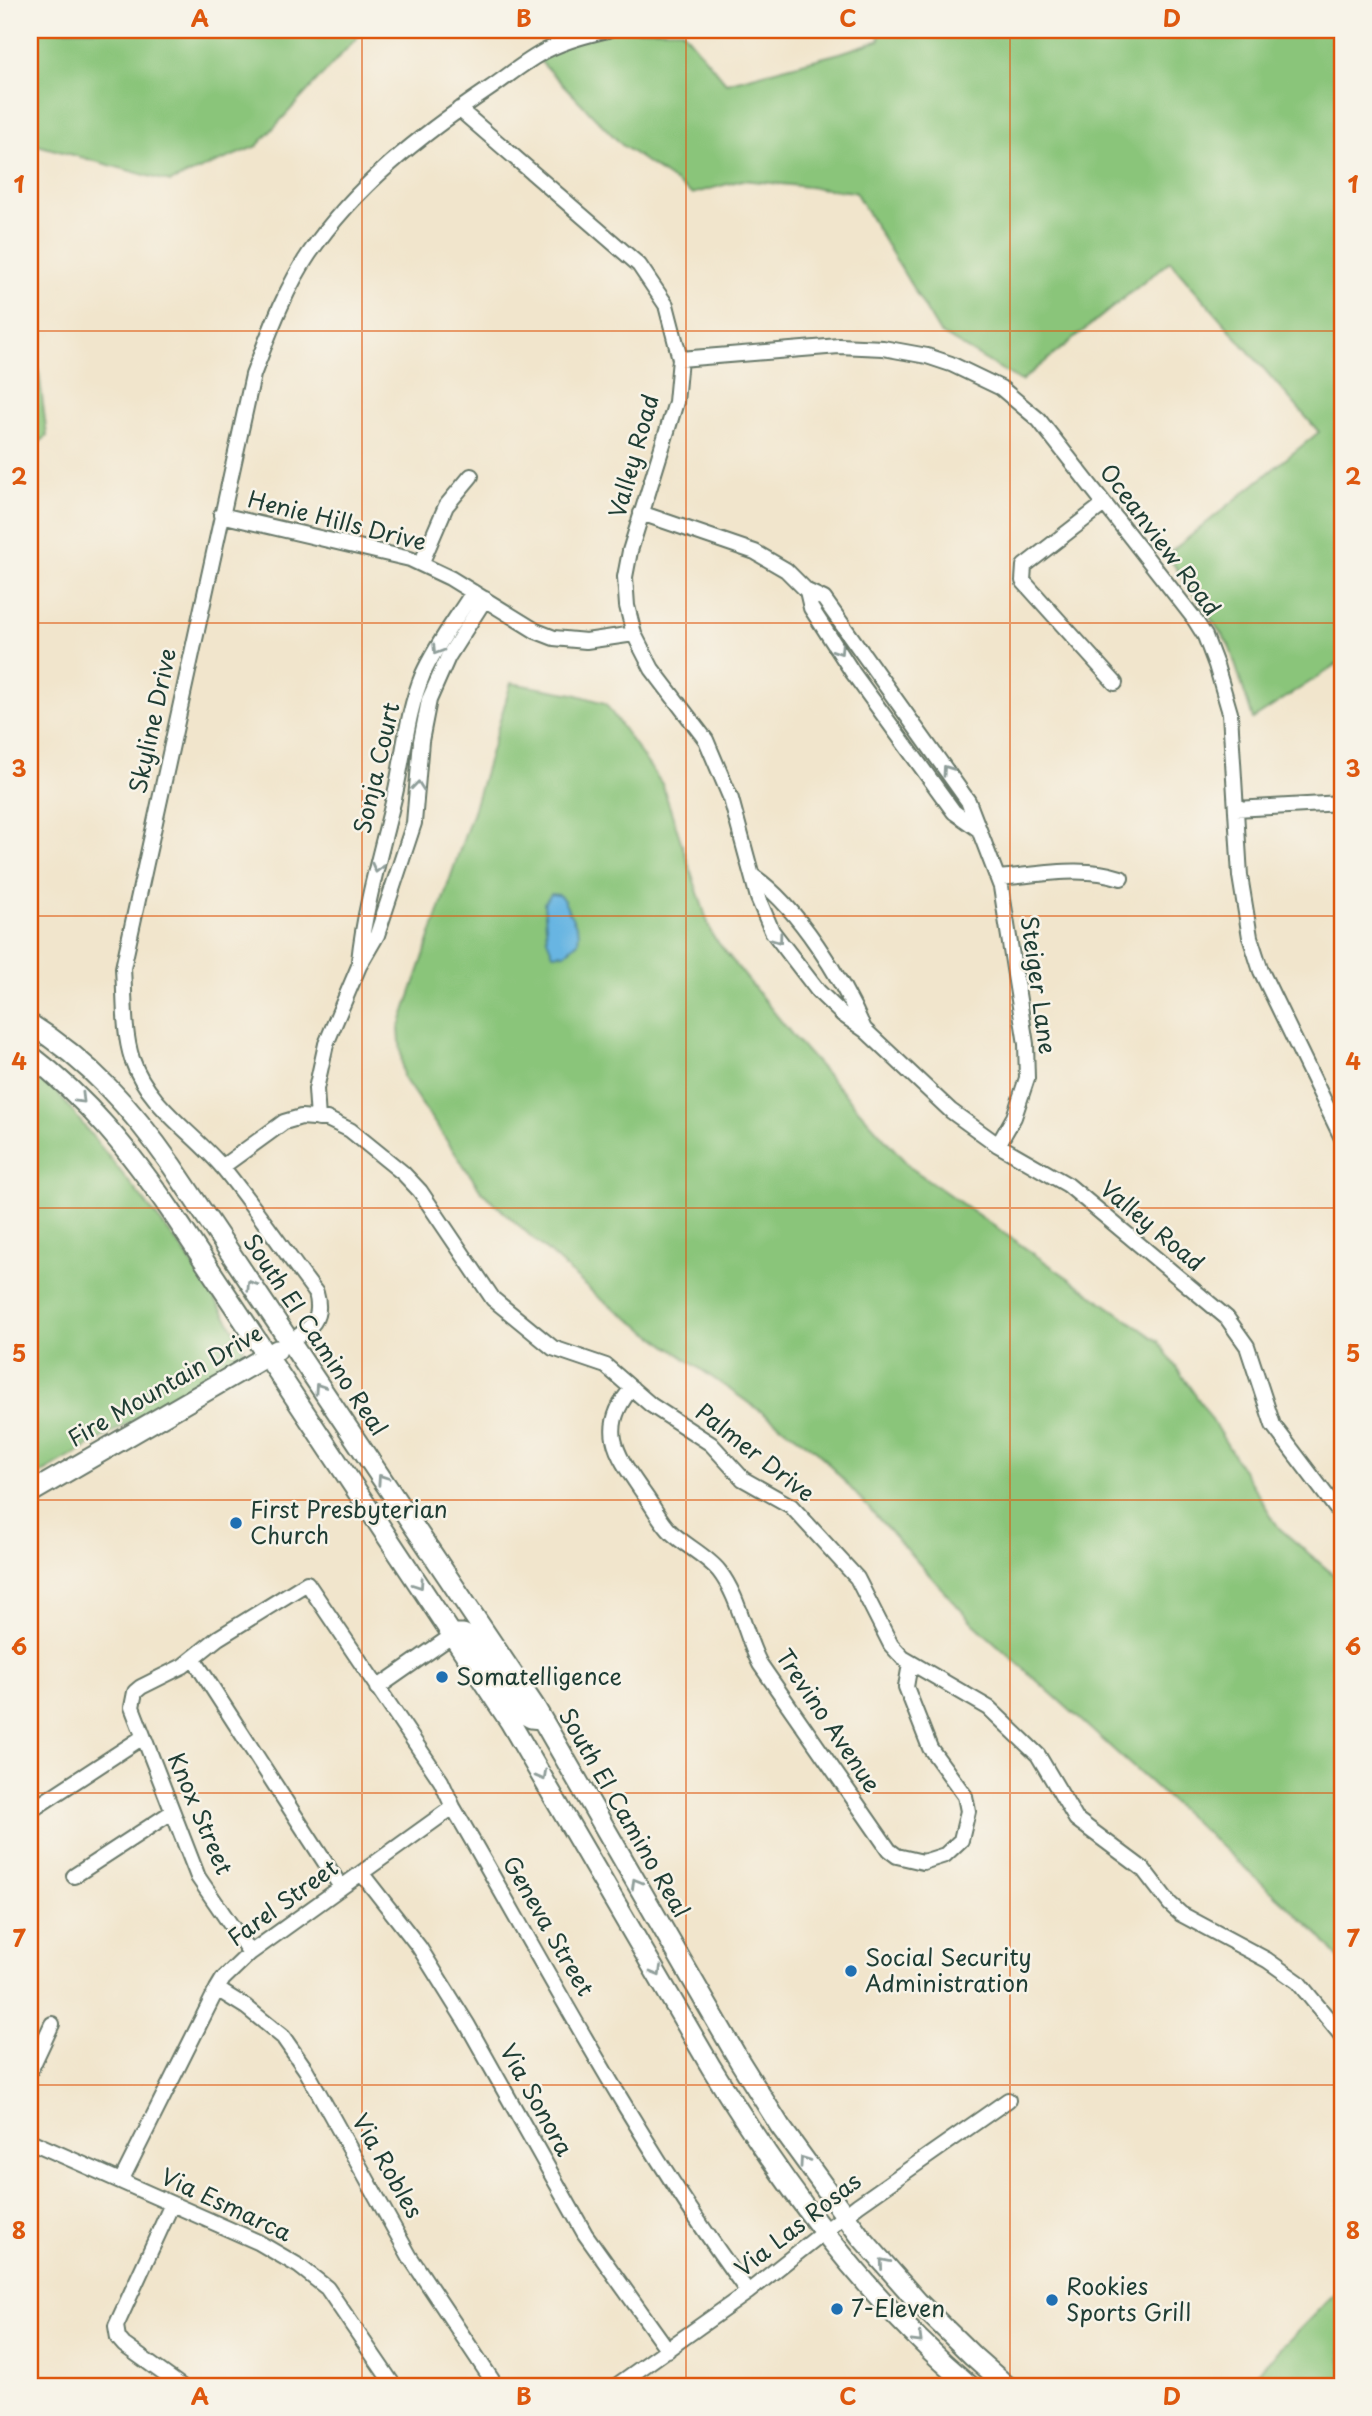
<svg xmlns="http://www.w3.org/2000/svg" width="1372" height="2416" viewBox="0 0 1372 2416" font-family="'Playpen Sans',sans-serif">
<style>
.green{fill:#8ac57a;stroke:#548157;stroke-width:2}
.water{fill:#68b5e2;stroke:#44798b;stroke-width:2}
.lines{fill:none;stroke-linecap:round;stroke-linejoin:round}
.minor-casing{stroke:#687869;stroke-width:18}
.major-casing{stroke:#687869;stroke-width:23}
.minor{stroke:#fff;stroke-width:14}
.major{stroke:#fff;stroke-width:19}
.oneway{stroke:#8f9e9a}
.grid{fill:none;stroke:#de580e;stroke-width:2;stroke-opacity:0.55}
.poi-dot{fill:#1f6fb2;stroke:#f7f3e8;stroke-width:2.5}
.labels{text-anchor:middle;stroke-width:5;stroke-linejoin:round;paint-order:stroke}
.street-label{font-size:23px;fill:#1f3d34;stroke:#f7f3e8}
.poi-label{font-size:23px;fill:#1f3d34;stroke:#f7f3e8;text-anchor:start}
.neatline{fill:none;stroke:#de580e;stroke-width:2.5}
.grid-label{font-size:23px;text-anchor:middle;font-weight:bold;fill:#de580e}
</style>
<rect width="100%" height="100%" fill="#f7f3e8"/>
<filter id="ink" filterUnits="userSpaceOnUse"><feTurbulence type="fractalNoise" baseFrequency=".0143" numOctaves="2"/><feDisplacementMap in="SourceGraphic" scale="14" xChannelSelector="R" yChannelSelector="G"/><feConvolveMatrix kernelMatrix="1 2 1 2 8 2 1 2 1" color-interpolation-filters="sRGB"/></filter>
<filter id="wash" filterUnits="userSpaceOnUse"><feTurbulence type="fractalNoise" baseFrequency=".00686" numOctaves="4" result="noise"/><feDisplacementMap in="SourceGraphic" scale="28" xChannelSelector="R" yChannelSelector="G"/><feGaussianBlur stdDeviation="1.57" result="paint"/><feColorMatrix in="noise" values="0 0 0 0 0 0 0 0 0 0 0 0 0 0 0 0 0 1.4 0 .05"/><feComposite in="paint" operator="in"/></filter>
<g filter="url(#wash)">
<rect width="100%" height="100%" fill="#f1e5cc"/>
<!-- green -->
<path class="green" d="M30 30H364L257 146 170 182 30 143Z
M608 30H682L726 83 840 53 880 40 878 30H1220L1226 37 1276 30H1342V661L1253 719 1229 645 1167 555 1319 432 1170 261 1021 381 940 333 855 192 742 180 692 194 622 145 531 52Z
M30 346 36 349 47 436 30 450Z
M511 683 574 694 605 703 662 784 712 935 797 1041 911 1168 1158 1341 1205 1409 1279 1528 1342 1582V1962L1316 1932 973 1623 817 1451 598 1297 482 1192 403 1077 399 1029 475 805Z
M30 1067 45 1077 184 1251 244 1345 240 1358 30 1480Z
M1342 2286V2386H1244Z"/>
<!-- water -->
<path class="water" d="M551 894 559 895 563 899 579 932 578 942 565 953 553 954 547 939 544 903Z"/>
</g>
<g filter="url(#ink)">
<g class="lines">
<defs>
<path id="minor" d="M459 109 639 265 666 305 680 359 676 402 630 551 625 577 627 606 634 634 652 669 706 740 731 799 758 898 772 931 818 991 842 1014 865 1030 951 1111 998 1145 1068 1185 1227 1318 1247 1346 1273 1425 1342 1516
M680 359 839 346 883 348 927 356 951 364 1001 388 1039 420 1193 617 1205 636 1216 665 1230 713 1240 876 1250 937 1261 971 1342 1138
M1104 504 1024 566 1023 581 1115 683
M641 513 755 552 786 570 807 591 824 599 968 801 1001 887 1026 1044 1027 1078 1014 1117 998 1145
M221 515 410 559 450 578 536 631 554 638 586 641 634 634
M421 564 446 506 471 476
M807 591 811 608 853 673 954 812 978 829
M1236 809 1342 803
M753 876C798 907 842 979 864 1029
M998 878C1038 875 1083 865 1121 878
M359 961C365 904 382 849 395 794 404 754 407 712 423 674 436 645 456 619 473 592
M318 1119 316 1089 326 1044 359 966 377 935 414 823 421 741 429 700 448 657 485 599
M222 1167 284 1122 301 1117 327 1119 350 1130 403 1173 420 1191 493 1299 553 1348 606 1366 651 1405 711 1444 743 1479 791 1506 857 1578 891 1645 903 1658 989 1708 1038 1755 1076 1819 1143 1869 1170 1904 1181 1914 1267 1960 1298 1982 1342 2036
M288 1343C309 1329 324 1321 316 1293 285 1252 256 1209 224 1169 193 1132 148 1106 132 1059 123 1031 125 997 123 968L253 375C269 334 284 291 309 254 356 185 421 135 489 89 508 76 527 60 547 50 567 40 587 35 608 30
M632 1388C596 1430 618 1456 644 1494 653 1506 661 1523 672 1533 686 1546 707 1556 719 1571 740 1598 744 1634 760 1664L889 1850 897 1856 923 1862 945 1855 961 1840 968 1811 965 1796 930 1748 906 1687 910 1664
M193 1658 341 1887
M377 1688 453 1635
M30 1811 143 1737
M362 1874 419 1947 467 2024 585 2234 668 2350
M74 1876 172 1812
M250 1953 198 1877 132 1707 135 1692 141 1687 183 1666 218 1638 307 1583 441 1781 453 1807C548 1971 636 2140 748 2292
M217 1989 246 2007 283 2037 306 2070 410 2257 496 2386
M30 2071 52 2024
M30 2141 258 2242 299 2266 327 2288 394 2386
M121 2181 217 1989 223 1979 250 1953 453 1807
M172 2204 116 2326 118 2338 124 2345 181 2386
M616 2386 748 2292 858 2205 1008 2100"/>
<path id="major" d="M30 1024C89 1061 132 1109 172 1166L535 1707 740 2062 780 2126 860 2236 918 2302 973 2356 1007 2386
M30 1055C88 1099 132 1154 173 1214L510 1722 711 2067C783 2184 864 2296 970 2386
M30 1493 277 1350
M455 1634H463L469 1638 522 1713 531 1718 541 1719"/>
</defs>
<!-- minor casing -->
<use href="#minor" class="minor-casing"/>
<!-- major casing -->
<use href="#major" class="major-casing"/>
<!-- minor -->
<use href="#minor" class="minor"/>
<!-- major -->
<use href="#major" class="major"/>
</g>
<!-- one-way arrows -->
<defs><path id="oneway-chevron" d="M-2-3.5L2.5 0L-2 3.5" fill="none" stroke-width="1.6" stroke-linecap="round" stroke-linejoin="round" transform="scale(1.75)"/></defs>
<g class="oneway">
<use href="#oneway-chevron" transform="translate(437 650) rotate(122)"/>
<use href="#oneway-chevron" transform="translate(839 650) rotate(57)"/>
<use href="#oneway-chevron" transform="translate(947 770) rotate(-125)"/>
<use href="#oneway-chevron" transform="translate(418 786) rotate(-84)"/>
<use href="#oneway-chevron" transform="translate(377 868) rotate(104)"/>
<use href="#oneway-chevron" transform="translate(778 939) rotate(54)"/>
<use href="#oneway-chevron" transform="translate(81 1099) rotate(45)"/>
<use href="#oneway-chevron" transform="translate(251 1285) rotate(-123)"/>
<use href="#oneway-chevron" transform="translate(319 1388) rotate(-124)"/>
<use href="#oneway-chevron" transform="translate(382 1479) rotate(-124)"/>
<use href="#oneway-chevron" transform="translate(419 1584) rotate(56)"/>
<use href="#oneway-chevron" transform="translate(542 1776) rotate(61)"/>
<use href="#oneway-chevron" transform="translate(636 1883) rotate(-120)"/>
<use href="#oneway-chevron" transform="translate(657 1972) rotate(60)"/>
<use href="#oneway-chevron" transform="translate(804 2161) rotate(-125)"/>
<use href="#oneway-chevron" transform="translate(884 2263) rotate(-131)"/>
<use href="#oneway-chevron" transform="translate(918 2339) rotate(44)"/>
</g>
</g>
<!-- grid -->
<path class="grid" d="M362 30V2386M686 30V2386M1010 30V2386M30 331H1342M30 623H1342M30 916H1342M30 1208H1342M30 1500H1342M30 1793H1342M30 2085H1342"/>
<!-- markers -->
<g class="poi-dot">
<circle cx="236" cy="1523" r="7"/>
<circle cx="442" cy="1677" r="7"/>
<circle cx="851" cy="1971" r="7"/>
<circle cx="1052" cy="2300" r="7"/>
<circle cx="837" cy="2309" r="7"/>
</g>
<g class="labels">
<!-- street labels -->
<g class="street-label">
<text transform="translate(634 456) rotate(-74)" y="8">Valley Road</text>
<text transform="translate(337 521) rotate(14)" y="8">Henie Hills Drive</text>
<text transform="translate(1160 540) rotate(53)" y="8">Oceanview Road</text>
<text transform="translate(153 721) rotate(-78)" y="8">Skyline Drive</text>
<text transform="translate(377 768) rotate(-77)" y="8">Sonja Court</text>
<text transform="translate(1038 985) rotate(82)" y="8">Steiger Lane</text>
<text transform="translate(1152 1226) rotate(40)" y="8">Valley Road</text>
<text transform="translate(315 1335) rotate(56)" y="8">South El Camino Real</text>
<text transform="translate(165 1386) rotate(-30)" y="8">Fire Mountain Drive</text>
<text transform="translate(755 1453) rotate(38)" y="8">Palmer Drive</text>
<text transform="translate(828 1721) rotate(56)" y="8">Trevino Avenue</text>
<text transform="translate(624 1813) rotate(60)" y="8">South El Camino Real</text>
<text transform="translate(200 1814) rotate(67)" y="8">Knox Street</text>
<text transform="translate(283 1903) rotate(-36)" y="8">Farel Street</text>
<text transform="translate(548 1926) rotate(60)" y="8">Geneva Street</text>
<text transform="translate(536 2100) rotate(61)" y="8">Via Sonora</text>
<text transform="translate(387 2166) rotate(60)" y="8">Via Robles</text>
<text transform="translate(226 2205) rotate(25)" y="8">Via Esmarca</text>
<text transform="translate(798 2225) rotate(-38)" y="8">Via Las Rosas</text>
</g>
<!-- poi labels -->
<g class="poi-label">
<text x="250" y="1518">First Presbyterian<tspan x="250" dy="26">Church</tspan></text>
<text x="456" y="1685">Somatelligence</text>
<text x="865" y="1966">Social Security<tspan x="865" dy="26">Administration</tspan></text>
<text x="1066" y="2295">Rookies<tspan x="1066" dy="26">Sports Grill</tspan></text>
<text x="851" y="2317">7-Eleven</text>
</g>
</g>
<!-- margin -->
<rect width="1372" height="2416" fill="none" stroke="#f7f3e8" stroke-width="77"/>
<rect x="38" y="38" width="1296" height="2340" class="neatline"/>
<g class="grid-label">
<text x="200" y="27">A</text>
<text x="524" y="27">B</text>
<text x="848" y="27">C</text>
<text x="1172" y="27">D</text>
<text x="19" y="193">1</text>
<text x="1353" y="193">1</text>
<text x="19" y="485">2</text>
<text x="1353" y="485">2</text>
<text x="19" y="777">3</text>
<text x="1353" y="777">3</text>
<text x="19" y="1070">4</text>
<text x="1353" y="1070">4</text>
<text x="19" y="1362">5</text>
<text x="1353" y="1362">5</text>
<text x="19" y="1655">6</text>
<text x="1353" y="1655">6</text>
<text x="19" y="1947">7</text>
<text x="1353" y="1947">7</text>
<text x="19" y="2239">8</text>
<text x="1353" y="2239">8</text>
<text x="200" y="2405">A</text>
<text x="524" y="2405">B</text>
<text x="848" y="2405">C</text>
<text x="1172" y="2405">D</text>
</g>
</svg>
